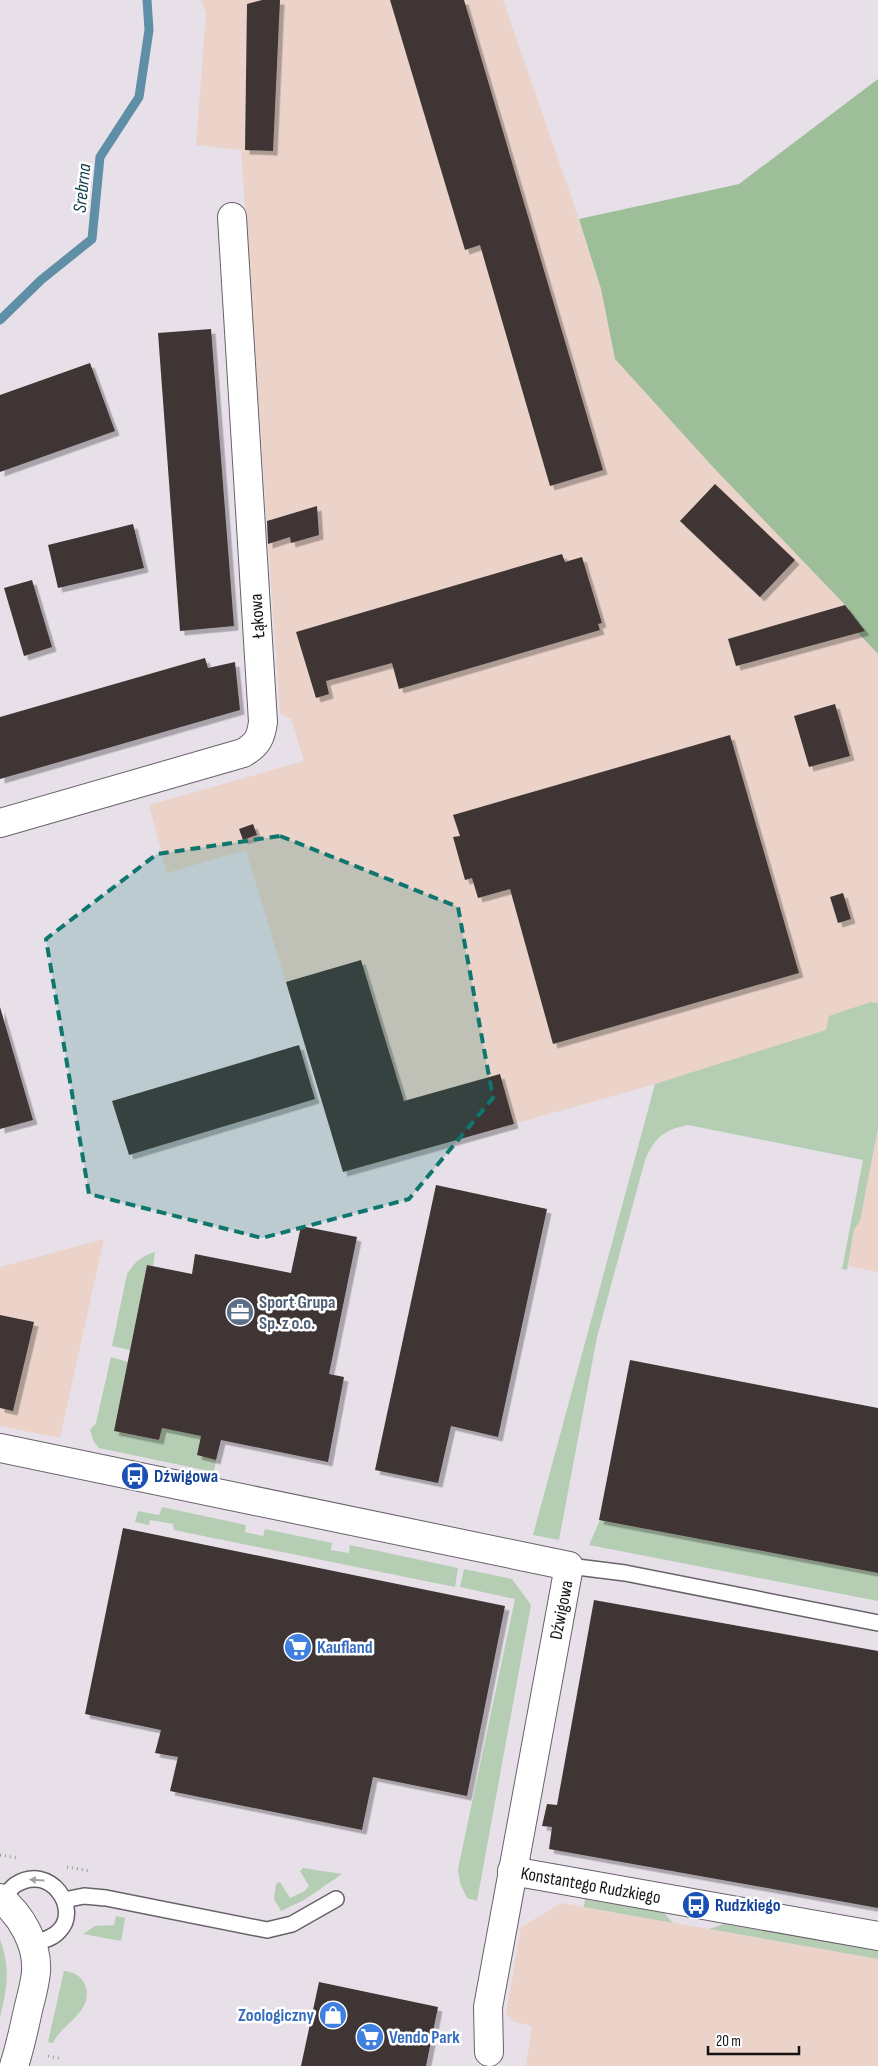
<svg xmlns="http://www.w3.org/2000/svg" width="878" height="2066" viewBox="0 0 878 2066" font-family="'Sofia Sans Condensed',sans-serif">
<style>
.industrial{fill:#ebd3c9}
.green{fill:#b5cdb3}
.forest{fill:#9dbe99}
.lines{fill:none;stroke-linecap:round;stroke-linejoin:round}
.stream{stroke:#5f8fa6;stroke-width:9}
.building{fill:#403634;filter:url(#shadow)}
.service-casing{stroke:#68626a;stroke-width:18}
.minor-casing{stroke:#68626a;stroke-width:30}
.path{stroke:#9d979e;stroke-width:3;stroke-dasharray:1 4;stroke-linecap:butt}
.service{stroke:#fff;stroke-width:15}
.minor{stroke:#fff;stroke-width:28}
.oneway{fill:#a1a0a2}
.marked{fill:#0f766e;fill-opacity:0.2;stroke:#0f766e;stroke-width:4;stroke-dasharray:10 6;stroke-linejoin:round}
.labels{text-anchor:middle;stroke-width:5;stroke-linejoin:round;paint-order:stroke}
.street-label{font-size:18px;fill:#151216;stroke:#fff}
.service-label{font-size:18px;font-weight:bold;fill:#4e5e75;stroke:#fff;text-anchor:start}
.transit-label{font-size:18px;font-weight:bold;fill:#164399;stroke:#fff;text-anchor:start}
.shop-label{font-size:18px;font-weight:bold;fill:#366cbe;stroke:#fff;text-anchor:start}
.water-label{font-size:19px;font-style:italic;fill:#123d4f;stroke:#fff}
</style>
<defs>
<filter id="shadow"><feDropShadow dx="4.5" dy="4.5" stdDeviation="0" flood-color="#0004"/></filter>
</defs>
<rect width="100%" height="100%" fill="#e7e0e9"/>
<!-- industrial -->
<path class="industrial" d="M201 0H503L579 219 601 289 615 359 712 466 845 605 865 631 858 634 878 654V1025L684 1076 343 1172 246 850 167 873 149 805 304 761 291 719 280 713 241 150 196 145 206 13Z
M878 1128V1272L848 1266 854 1230 860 1221Z
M104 1239 60 1438 0 1426V1267Z
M562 1903 878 1959V2066H526L532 2026 514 2022 506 2014 521 1927Z"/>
<!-- green -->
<path class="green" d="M871 1002 878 1003V1128L860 1221 854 1230 847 1270 842 1269 863 1160 688 1125C664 1130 655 1137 645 1160L597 1337 559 1540 533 1535 655 1084 826 1030 829 1016Z
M155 1252 153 1266 147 1265 130 1350 112 1346 127 1274C135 1262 141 1256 155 1252Z
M111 1357 128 1362 114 1431 159 1440 162 1428 201 1436 197 1455 216 1460 214 1472 99 1448 94 1442 90 1430 96 1423Z
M162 1507 246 1525 245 1532 263 1536 265 1529 332 1543 331 1550 349 1553 350 1545 458 1568 455 1587 174 1530 173 1524 150 1520 149 1525 135 1522 138 1511 159 1515Z
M600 1520 878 1573V1601L589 1545Z
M464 1569 512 1579 531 1605 477 1901 467 1898 460 1883 458 1869 515 1599 460 1587Z
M303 1868 342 1874 304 1900 281 1911 274 1899 276 1884 280 1882 290 1898 305 1891 309 1886 300 1871Z
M585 1899 657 1911 664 1913 673 1923 584 1907Z
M116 1916 125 1918 121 1941 83 1934 95 1926 114 1925Z
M724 1924 878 1950V1959L709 1929Z
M0 1939C11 1971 7 1986 0 2018Z
M64 1971C73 1972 81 1975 85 1985 95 2011 62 2023 53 2043L48 2042Z"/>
<!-- forest -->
<path class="forest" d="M878 79V654L858 633 864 630 845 605 712 466 615 359 601 289 579 219 739 184Z"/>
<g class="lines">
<!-- stream -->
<path class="stream" d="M0 320 41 280 92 239 100 157 139 97 149 30 147 0"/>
</g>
<!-- building -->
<path class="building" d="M262 0H280L273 151 245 150 247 4Z
M390 0H464L603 470 550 486 480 245 465 250Z
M211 329 234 626 180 631 158 333Z
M90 363 115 431 0 472V395Z
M715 484 795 560 760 597 680 521Z
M317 506 319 535 291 543 290 537 268 544 267 521Z
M133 524 144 568 58 588 48 545Z
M562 554 565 562 582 557 602 623 598 624 600 630 399 689 392 663 326 681 329 694 316 698 296 632Z
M32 580 52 647 24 656 4 588Z
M845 605 865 631 736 666 728 639Z
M205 658 208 668 235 662 240 710 0 779V717Z
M835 704 850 756 809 767 794 716Z
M730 735 799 973 553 1044 510 889 478 898 472 878 465 880 453 837 460 836 453 815Z
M253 824 257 835 243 840 239 829Z
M843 893 851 919 838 923 830 897Z
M361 960 404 1101 500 1074 514 1124 343 1172 286 982Z
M0 1007 33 1120 0 1129Z
M299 1045 315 1099 129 1155 112 1101Z
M436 1185 547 1209 498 1437 451 1426 438 1483 375 1470Z
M301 1226 357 1237 329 1374 344 1377 328 1462 221 1440 216 1460 197 1455 201 1436 162 1428 159 1440 114 1431 147 1265 192 1274 195 1254 291 1273Z
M0 1315 34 1322 13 1411 0 1408Z
M630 1360 878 1408V1573L599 1520Z
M123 1528 505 1606 467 1796 373 1777 362 1830 170 1791 178 1757 155 1753 161 1730 85 1714Z
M594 1600 878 1651V1908L549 1849 552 1827 542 1826 547 1804 557 1805Z
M319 1982 438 2007 426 2066H301Z"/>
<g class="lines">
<defs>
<path id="service" d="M569 1566 625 1573 878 1623
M2 1899C6 1895 10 1889 15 1885 51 1862 81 1910 59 1931 52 1939 41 1941 32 1944
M64 1900 84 1896 106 1898 267 1930 292 1924 336 1899"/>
<g id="minor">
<path d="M0 823 243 753C257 745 261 738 263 722L232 217"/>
<path d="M0 1448 569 1566 488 2007 489 2052"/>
<path id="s1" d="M512 1871 878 1936"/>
<path d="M0 1898C21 1915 38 1944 36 1972 35 1984 31 1998 28 2010 24 2029 20 2047 14 2066"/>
</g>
</defs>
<!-- service casing -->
<use href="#service" class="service-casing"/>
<!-- minor casing -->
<use href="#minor" class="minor-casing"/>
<!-- path -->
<path class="path" d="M0 1855 17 1858
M67 1867 90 1871
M48 2056 62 2059"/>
<!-- service -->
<use href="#service" class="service"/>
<!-- minor -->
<use href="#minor" class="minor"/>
</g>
<!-- one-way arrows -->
<defs><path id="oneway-solid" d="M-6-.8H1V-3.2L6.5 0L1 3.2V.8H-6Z" transform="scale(1.25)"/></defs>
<use class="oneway" href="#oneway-solid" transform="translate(37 1880) rotate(-177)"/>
<!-- marked area -->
<path class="marked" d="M280 836 458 907 493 1098 409 1199 262 1238 89 1194 46 939 157 854Z"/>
<!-- icons -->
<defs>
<symbol id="office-disc" viewBox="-11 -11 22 22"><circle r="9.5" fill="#5c6f8a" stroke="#fff"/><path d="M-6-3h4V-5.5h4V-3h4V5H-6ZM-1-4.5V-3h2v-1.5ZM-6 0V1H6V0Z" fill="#fff"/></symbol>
<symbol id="bus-disc" viewBox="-11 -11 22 22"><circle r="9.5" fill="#1a4fb4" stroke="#fff"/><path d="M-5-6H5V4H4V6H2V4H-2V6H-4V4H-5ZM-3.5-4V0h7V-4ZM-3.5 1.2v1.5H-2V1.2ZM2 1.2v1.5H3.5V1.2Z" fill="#fff"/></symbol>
<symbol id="supermarket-disc" viewBox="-11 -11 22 22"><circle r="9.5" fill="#3f7fe0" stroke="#fff"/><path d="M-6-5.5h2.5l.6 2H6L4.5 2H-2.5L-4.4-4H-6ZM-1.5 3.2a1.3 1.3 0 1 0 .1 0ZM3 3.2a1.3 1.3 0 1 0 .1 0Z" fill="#fff"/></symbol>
<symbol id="shop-disc" viewBox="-11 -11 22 22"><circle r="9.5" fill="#3f7fe0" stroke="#fff"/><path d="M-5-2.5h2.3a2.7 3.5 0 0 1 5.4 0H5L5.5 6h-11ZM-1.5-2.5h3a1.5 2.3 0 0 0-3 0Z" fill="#fff"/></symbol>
</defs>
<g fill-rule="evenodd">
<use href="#office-disc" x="224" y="1296" width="32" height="32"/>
<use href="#bus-disc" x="119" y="1460" width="32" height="32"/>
<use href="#supermarket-disc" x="282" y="1631" width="32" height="32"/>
<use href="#bus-disc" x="680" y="1889" width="32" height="32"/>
<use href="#shop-disc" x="317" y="1999" width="32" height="32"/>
<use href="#supermarket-disc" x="354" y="2021" width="32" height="32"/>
</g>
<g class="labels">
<!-- street labels -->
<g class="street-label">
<text transform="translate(257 616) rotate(-94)" y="6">Łąkowa</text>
<text transform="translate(561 1610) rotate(-79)" y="6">Dźwigowa</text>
<text dy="6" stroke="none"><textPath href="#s1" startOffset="80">Konstantego Rudzkiego</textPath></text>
</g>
<!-- service labels -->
<g class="service-label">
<text x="259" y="1308">Sport Grupa<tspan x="259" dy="21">Sp. z o.o.</tspan></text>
</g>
<!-- transit labels -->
<g class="transit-label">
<text x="154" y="1482">Dźwigowa</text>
<text x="715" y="1911">Rudzkiego</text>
</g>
<!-- shop labels -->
<g class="shop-label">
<text x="317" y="1653">Kaufland</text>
<text x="314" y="2021" text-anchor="end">Zoologiczny</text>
<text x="389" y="2043">Vendo Park</text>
</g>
<!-- water labels -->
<g class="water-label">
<text transform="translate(81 188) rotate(-84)" y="7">Srebrna</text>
</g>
</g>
<!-- scale -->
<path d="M708 2046v8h91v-8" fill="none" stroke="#151216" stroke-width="2.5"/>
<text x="716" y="2046" font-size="15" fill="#151216" stroke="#ffffff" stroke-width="4" paint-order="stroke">20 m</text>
</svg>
